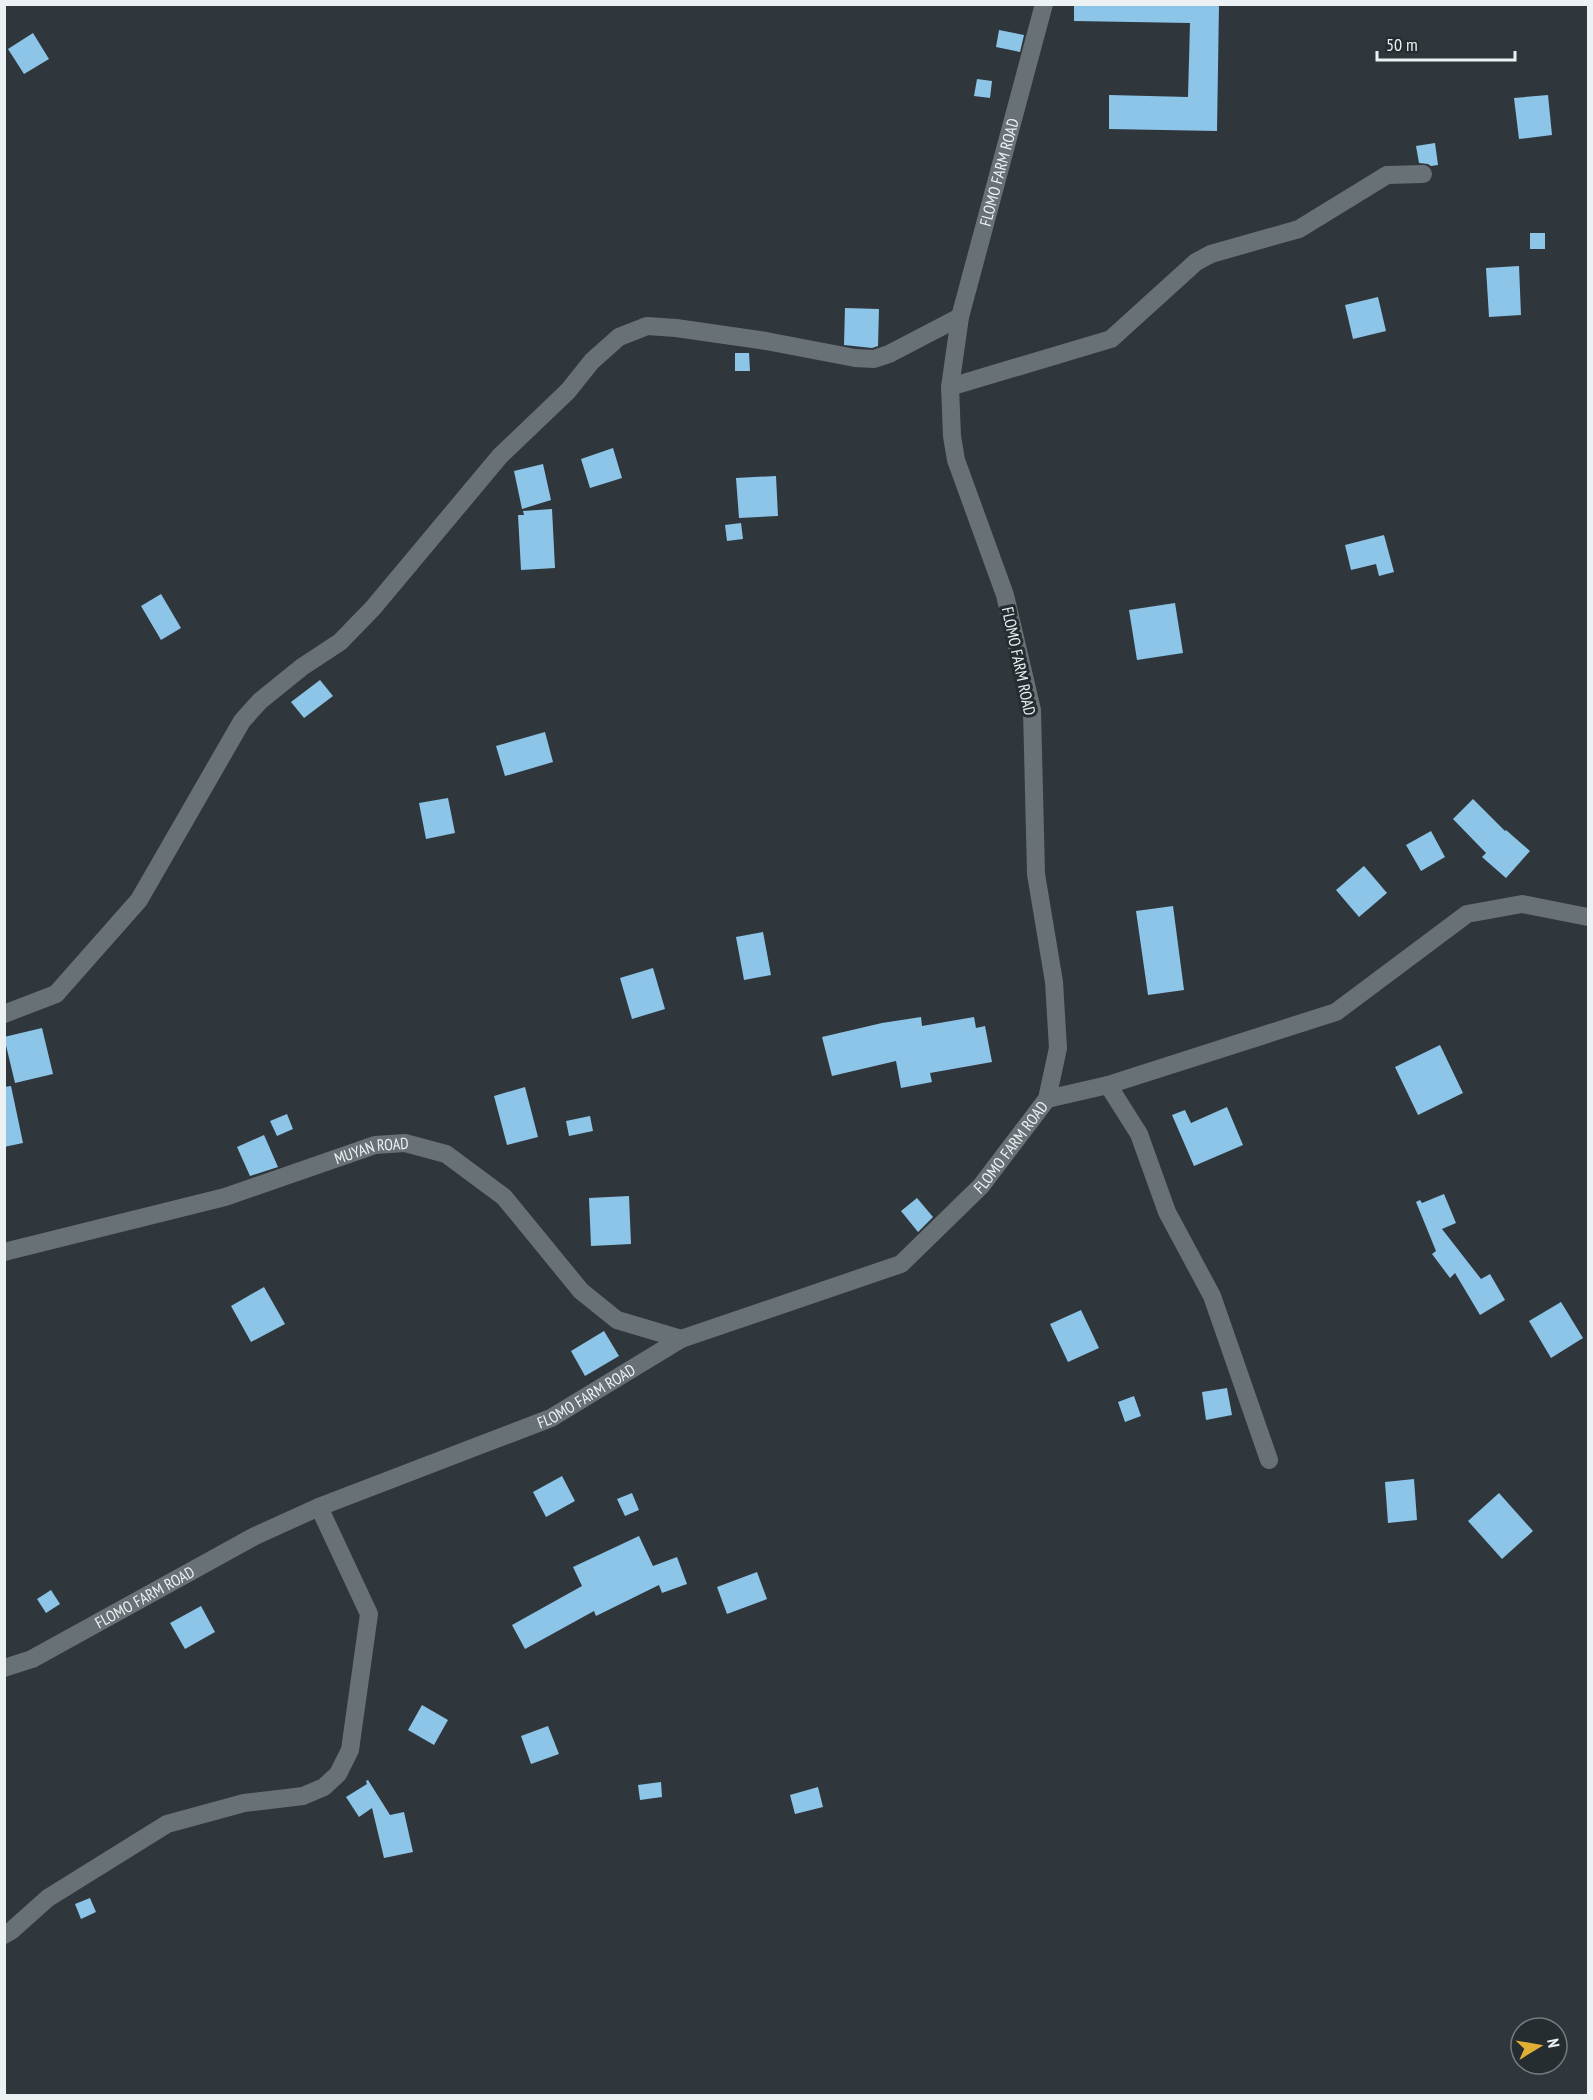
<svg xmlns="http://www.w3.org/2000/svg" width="1593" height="2100" viewBox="0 0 1593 2100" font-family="'PT Sans Narrow',sans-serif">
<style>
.building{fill:#8cc5e8}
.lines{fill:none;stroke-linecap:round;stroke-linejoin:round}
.street{stroke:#687176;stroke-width:18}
.labels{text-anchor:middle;stroke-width:6;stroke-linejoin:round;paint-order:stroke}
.street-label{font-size:16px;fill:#ecf1f4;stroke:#262d31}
</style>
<rect width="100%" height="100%" fill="#30373c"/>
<!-- building -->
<path class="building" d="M1074 4H1219L1217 131 1109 129V95L1188 97 1190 23 1074 21Z
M999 30 1024 35 1020 52 996 47Z
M33 33 49 59 24 74 8 49Z
M977 79 992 81 990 98 974 96Z
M1548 95 1552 135 1519 139 1514 98Z
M1435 143 1438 165 1431 166 1428 164 1419 163 1416 146Z
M1530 233H1545V249H1530Z
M1519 266 1521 315 1489 317 1486 268Z
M1378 297 1386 331 1353 339 1345 305Z
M845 308 879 309 878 346 872 348 844 345Z
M735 353H749L750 371H735Z
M613 448 622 478 590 488 581 459Z
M543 464 551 500 522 509 514 471Z
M776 476 778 516 739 518 736 478Z
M552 509 555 568 521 570 518 515H524L523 511Z
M741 523 743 539 727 541 725 525Z
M1384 535 1394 572 1379 576 1376 564 1351 570 1345 545Z
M161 594 181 628 161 640 141 606Z
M1175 603 1183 653 1137 660 1129 610Z
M320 680 333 696 304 718 291 702Z
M545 732 553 762 505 776 496 746Z
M448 798 455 833 426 839 419 803Z
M1473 799 1505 831 1506 830 1530 851 1506 878 1482 857 1486 853 1453 819Z
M1431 831 1445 857 1421 871 1406 845Z
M1364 866 1387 893 1359 917 1336 890Z
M1173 906 1184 990 1148 995 1136 911Z
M763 932 771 975 744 980 736 937Z
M653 968 665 1009 632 1019 620 978Z
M921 1017 922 1026 974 1017 976 1028 985 1026 992 1062 930 1073 932 1082 901 1088 896 1061 832 1076 822 1037 882 1023Z
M42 1028 53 1074 15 1083 4 1037Z
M1440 1045 1463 1093 1418 1115 1395 1067Z
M11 1086 23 1143 4 1147V1087Z
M525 1087 538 1137 507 1145 494 1096Z
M1227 1107 1243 1145 1194 1166 1172 1115 1185 1110 1191 1123Z
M287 1114 293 1129 277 1136 270 1121Z
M590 1116 593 1131 569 1136 566 1121Z
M264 1135 278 1167 250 1176 237 1147Z
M1444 1194 1456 1223 1442 1229 1481 1279 1490 1274 1505 1300 1480 1315 1455 1273 1450 1278 1432 1254 1436 1251 1416 1202 1420 1200 1422 1203Z
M629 1196 631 1244 591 1246 589 1198Z
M917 1198 933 1217 918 1232 901 1211Z
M264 1287 285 1324 251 1342 231 1306Z
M1561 1302 1583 1338 1551 1358 1529 1321Z
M1081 1310 1099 1348 1068 1362 1050 1324Z
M604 1331 619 1356 585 1376 571 1351Z
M1227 1388 1232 1415 1206 1420 1202 1392Z
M1134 1396 1141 1416 1125 1422 1118 1402Z
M562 1476 575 1501 546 1517 533 1492Z
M1414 1479 1417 1520 1388 1523 1385 1482Z
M632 1493 639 1510 625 1516 617 1499Z
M1499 1493 1533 1531 1502 1559 1468 1521Z
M639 1536 653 1566 677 1557 687 1584 662 1593 659 1585 596 1616 594 1611 525 1649 512 1625 582 1586 573 1567Z
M757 1572 767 1599 727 1614 717 1587Z
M51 1590 60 1604 46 1613 37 1599Z
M201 1606 215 1632 185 1649 170 1623Z
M422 1705 448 1720 434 1745 408 1730Z
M548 1726 559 1754 531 1764 521 1736Z
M368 1780 390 1815 404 1812 413 1852 384 1858 372 1808 359 1817 346 1797 367 1784 366 1781Z
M661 1782 662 1797 640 1800 638 1785Z
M818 1787 823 1807 795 1814 790 1795Z
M90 1898 96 1912 81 1919 75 1904Z"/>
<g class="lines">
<!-- street -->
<g class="street">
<path d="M950 387 1111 339 1196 262 1211 254 1299 229 1387 175 1423 174"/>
<path d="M4 1014 56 994 139 900 242 721 260 701 302 667 340 642 373 608 500 456 568 391 592 361 619 337 647 326 676 328 766 341 855 358 874 359 889 354 960 317"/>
<path d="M1108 1085 1139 1134 1167 1212 1212 1296 1269 1460"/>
<path d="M1047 1099 1108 1085 1336 1012 1467 914 1522 904 1588 917"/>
<path id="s1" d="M4 1252 225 1197 375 1145 405 1143 446 1154 504 1197 581 1291 617 1320 681 1339"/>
<path id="s2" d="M4 1668 32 1659 255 1536 319 1507 551 1418 681 1339 901 1264 981 1186 1047 1099 1058 1048 1054 982 1036 874 1032 710 1005 595 956 460 952 436 950 387 960 317 1044 4"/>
<path d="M4 1935 11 1931 48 1898 167 1824 244 1803 303 1796 324 1787 338 1774 350 1750 369 1614 319 1507"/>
</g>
</g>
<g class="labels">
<!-- street labels -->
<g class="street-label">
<text dy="6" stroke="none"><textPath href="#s2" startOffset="2156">FLOMO FARM ROAD</textPath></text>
<text transform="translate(1019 661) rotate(78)" y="6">FLOMO FARM ROAD</text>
<text dy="6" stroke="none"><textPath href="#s2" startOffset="1148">FLOMO FARM ROAD</textPath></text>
<text dy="6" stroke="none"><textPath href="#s1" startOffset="382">MUYAN ROAD</textPath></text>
<text dy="6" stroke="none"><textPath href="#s2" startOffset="644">FLOMO FARM ROAD</textPath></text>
<text dy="6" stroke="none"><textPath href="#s2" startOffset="158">FLOMO FARM ROAD</textPath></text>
</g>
</g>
<!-- border -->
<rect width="1593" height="2100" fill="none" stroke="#ecf1f4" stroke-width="12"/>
<!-- north arrow -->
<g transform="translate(1539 2046) rotate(79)"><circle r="28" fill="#262d31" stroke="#757b7f" stroke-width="1.5"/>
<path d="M0-4.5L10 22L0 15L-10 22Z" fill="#e1af34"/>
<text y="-9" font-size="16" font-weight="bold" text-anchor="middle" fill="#ecf1f4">N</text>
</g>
<!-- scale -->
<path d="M1377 51v9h138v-9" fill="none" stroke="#ecf1f4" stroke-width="3"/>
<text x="1386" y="51" font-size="18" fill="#ecf1f4" stroke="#262d31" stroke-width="4.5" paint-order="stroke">50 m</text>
</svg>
